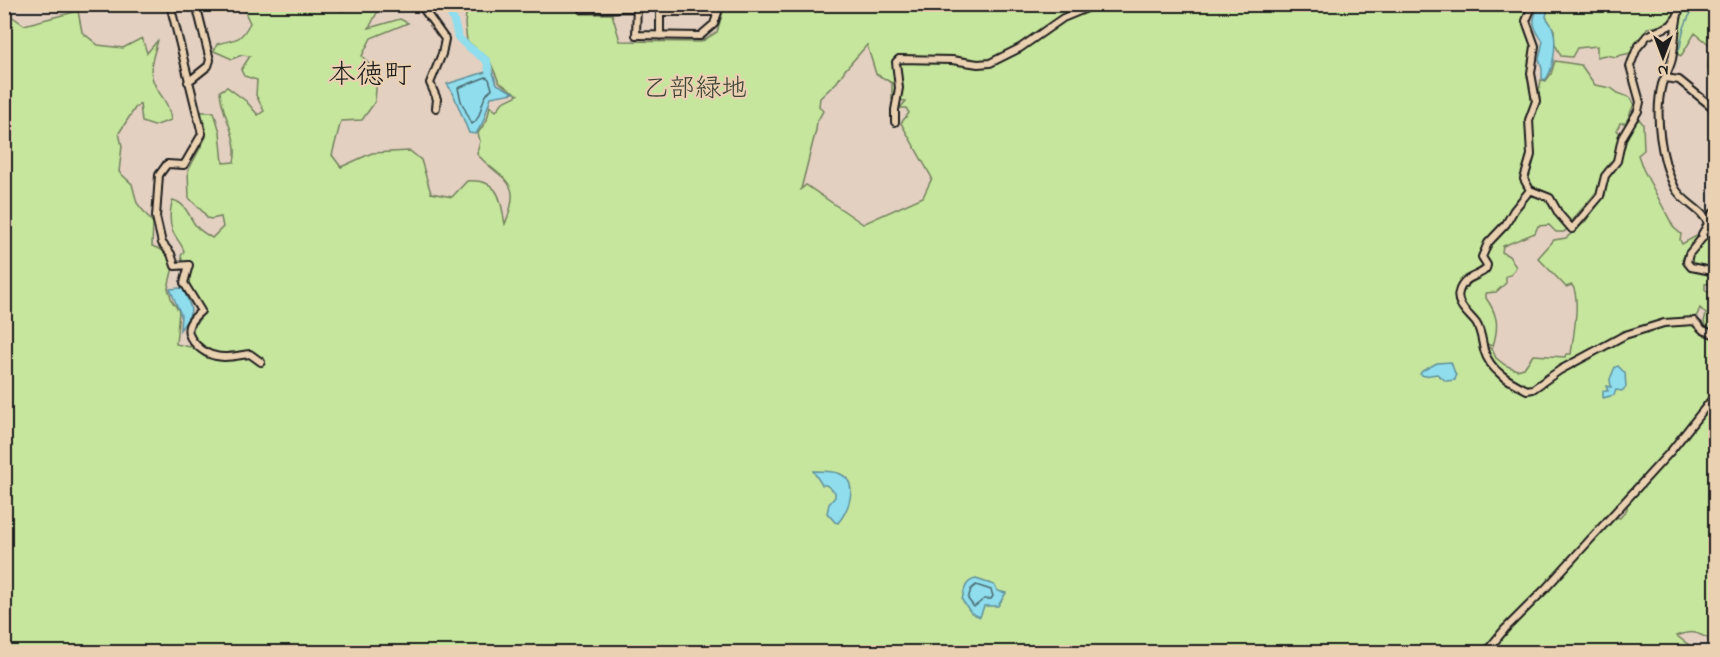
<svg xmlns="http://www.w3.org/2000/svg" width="1720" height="657" viewBox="0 0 1720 657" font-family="'Indie Flower','Klee One',sans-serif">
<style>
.green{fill:#c6e59d;stroke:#71805c;stroke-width:1.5;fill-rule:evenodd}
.water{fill:#8fdded;stroke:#619099;stroke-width:1.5}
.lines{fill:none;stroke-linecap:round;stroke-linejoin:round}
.shore{stroke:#4a6970;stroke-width:1.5}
.stream{stroke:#619099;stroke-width:1.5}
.river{stroke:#8fdded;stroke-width:8}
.minor-casing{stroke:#1c1c1c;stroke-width:10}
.minor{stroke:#ead1b2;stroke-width:6}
.labels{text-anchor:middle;stroke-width:4.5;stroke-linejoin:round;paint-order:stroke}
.park-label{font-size:26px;fill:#3e4436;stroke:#ead1b2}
.quarter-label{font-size:28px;fill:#1c1c1c;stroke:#ead1b2}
</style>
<rect width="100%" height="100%" fill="#e3d0c1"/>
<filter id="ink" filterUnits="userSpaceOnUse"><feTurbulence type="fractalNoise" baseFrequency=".0167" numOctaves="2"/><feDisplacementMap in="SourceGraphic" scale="12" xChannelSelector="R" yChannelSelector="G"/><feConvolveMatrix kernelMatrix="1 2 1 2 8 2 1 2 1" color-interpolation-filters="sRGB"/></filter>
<g filter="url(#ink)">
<!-- green -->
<path class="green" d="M729 4 1532 5 1525 22 1534 47 1529 76 1532 108 1528 154 1521 181 1526 190 1551 202 1558 218 1568 228 1564 232H1556L1549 225 1538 226 1535 233 1503 246 1502 252 1509 256 1516 267 1511 275 1506 276V283L1496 292 1486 293V298C1498 315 1499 326 1493 346L1486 344 1483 353C1495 370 1505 384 1525 391L1588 359 1623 337 1660 326 1692 322 1715 336V390L1701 411 1667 452 1547 583 1501 630 1482 652H5L4 11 24 25 78 11 82 32 98 45 123 48 142 38 147 53 158 40C155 51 149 66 152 77 156 94 169 99 171 120L154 126 142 122 140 104 135 108 119 133 122 146 119 172 132 184 137 203 153 223 152 246 167 252 173 267 168 288 172 301 179 311 176 344 190 347 196 340 191 331 203 314 199 302 190 287 181 256 184 251C181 242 174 237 172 229 169 221 170 207 173 200 187 204 188 216 196 226 200 231 206 234 212 238L223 227 221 217 211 219 207 218 204 213 189 198 188 171 206 137 199 112H214L220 132 223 163 234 162C240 138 221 115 220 91L227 87 246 101 258 115 264 111 256 95 257 80 244 76 241 70 250 56 242 55 232 59 214 51 217 44C237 38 239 43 250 23L243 8 237 5H333L342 11 349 9 352 5H381L369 28 400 19 408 23 371 38 362 56 377 74 375 102 362 120 341 121 332 155 341 167 372 153 410 151 421 160 431 193 452 197 467 181C500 179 500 198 505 224 524 178 502 182 477 154L480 141 478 133 487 120 490 106 496 111 503 102 518 95 499 82 489 59 467 41 465 24 467 5H572L581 14H612L620 41 701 42 717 32 723 11ZM867 45 876 74 892 83V99L906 101 900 108H906L909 113 901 123 932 178 923 197 863 224 806 185 801 189 816 130 817 122 823 111 819 106 820 98 837 82 845 70Z
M1548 5H1715V77L1708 68 1710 45 1695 33 1681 56 1674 52 1677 27 1682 18 1677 14C1668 25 1661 26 1647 28 1643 36 1638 48 1630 53 1625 55 1621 54 1616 57L1605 55 1597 57V46L1577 48 1572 57 1561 56 1554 42V30L1546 17Z
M1555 61 1581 65 1595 85 1611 88 1618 93 1631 98 1634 104 1626 123H1620L1617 130 1622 136C1614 175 1597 193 1571 221L1566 220 1555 201 1530 189 1526 180 1531 119 1537 104 1541 80 1546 81 1551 74Z
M1639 119 1643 124 1644 150 1638 155 1643 169 1674 228 1681 234 1680 240 1682 244 1700 234 1701 237 1682 259C1690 272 1701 272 1715 275V283L1705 284V290L1715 296 1716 330H1708L1704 322 1706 314 1700 308 1697 315 1692 319 1624 333 1532 388C1517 389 1495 366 1487 354L1488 347 1492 349 1496 358 1505 365 1517 370 1524 368 1533 355 1565 357 1566 354H1571C1573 338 1581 297 1572 285L1566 287 1538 258 1554 240 1566 238 1585 222 1605 195 1608 178 1621 159 1630 129Z
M1715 229V271L1693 265C1686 248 1705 240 1715 229Z
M1715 397V641C1699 636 1698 628 1677 636L1693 648 1694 652H1490L1613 517 1620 518 1627 509V502Z"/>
<!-- water -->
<path class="water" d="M1540 5H1548L1546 17C1548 21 1552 24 1553 29 1557 41 1554 71 1545 80L1542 78V69L1539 59 1543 41C1533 28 1530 20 1540 5Z
M492 70 497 84 514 93 491 97 483 122 476 134 469 133 453 93 447 84Z
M180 288 183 289C193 312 195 309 180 330L181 315 170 289Z
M1451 362 1456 376 1455 380 1446 381 1437 374 1424 376 1420 374 1422 371 1437 363Z
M1618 366 1625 373 1626 387 1622 391 1616 390 1614 395 1603 398V391H1608L1606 386 1611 387 1610 379 1615 367Z
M813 471C820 471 831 471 838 473 861 481 848 511 838 523L835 522 827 513 829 504 835 497V492L826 485H822Z
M976 579 994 585 998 591 1006 593 998 606H984L980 617 971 613 962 600C964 590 965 581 976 579Z"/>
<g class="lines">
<!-- shore -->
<path class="shore" d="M486 77 489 79 492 89C478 99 484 117 472 124L461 101 458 88Z
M976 585 991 590 993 596 991 599H984L974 607 968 599 971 589Z"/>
<!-- stream -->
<path class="stream" d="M1676 54C1682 47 1680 44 1682 36 1684 25 1690 13 1697 4"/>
<!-- river -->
<path class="river" d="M446 4 454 21 458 37 465 44 487 61 489 71"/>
<defs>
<path id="minor" d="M170 4 202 134 184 165 167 164 159 175 156 217 162 243 171 254 175 266 189 265 184 283 201 311C197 315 191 319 189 326 185 339 204 354 216 356 226 359 239 355 250 354L261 362
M420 4 445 39 442 54 430 83 437 99 436 108
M578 4 582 9 637 8
M637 4 636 35 700 36 714 24 718 12H660
M1533 4 1526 21 1535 46 1531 73 1536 101 1529 120 1531 155 1524 179 1530 190 1550 198 1559 214 1572 229 1600 196 1605 176 1617 161 1622 138 1638 111 1640 102 1630 66 1637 48 1647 36 1671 25 1677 17
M1681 4C1674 21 1676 41 1672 59 1670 68 1665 76 1662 84 1654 115 1661 160 1675 188 1683 203 1705 211 1708 224L1702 234 1703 237 1689 254 1687 262 1691 267 1716 272
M660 36V4
M1665 78 1679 80 1716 110
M188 82 208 66 210 60 196 4
M895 122V110L899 88 896 62 899 59 952 60 978 64 990 63 1020 48 1063 18 1092 6 1111 7 1117 4
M1530 190 1514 210 1506 224 1488 243 1482 257 1487 265C1486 277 1464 273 1459 292 1455 304 1469 314 1476 323 1481 330 1482 341 1484 350 1490 371 1509 381 1527 390L1533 389 1560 370 1625 335 1664 323 1694 321 1703 330 1716 335
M1707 218 1716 211
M1486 652 1505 629 1546 588 1671 451 1716 394"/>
</defs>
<!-- minor casing -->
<use href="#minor" class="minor-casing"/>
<!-- minor -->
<use href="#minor" class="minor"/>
</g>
</g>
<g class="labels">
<!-- park labels -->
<g class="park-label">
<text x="695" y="96">乙部緑地</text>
</g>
<!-- quarter labels -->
<g class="quarter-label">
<text x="370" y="83">本徳町</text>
</g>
</g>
<!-- margin -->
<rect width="1720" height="657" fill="none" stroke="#ead1b2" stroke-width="24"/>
<rect x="12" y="12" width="1696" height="633" fill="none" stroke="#1c1c1c" stroke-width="2" filter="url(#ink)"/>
<!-- north arrow -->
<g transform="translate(1663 57) rotate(180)" stroke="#ead1b2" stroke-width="4.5" paint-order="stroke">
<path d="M0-4.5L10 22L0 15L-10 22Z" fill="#1c1c1c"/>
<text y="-9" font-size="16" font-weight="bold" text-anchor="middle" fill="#1c1c1c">N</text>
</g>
</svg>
